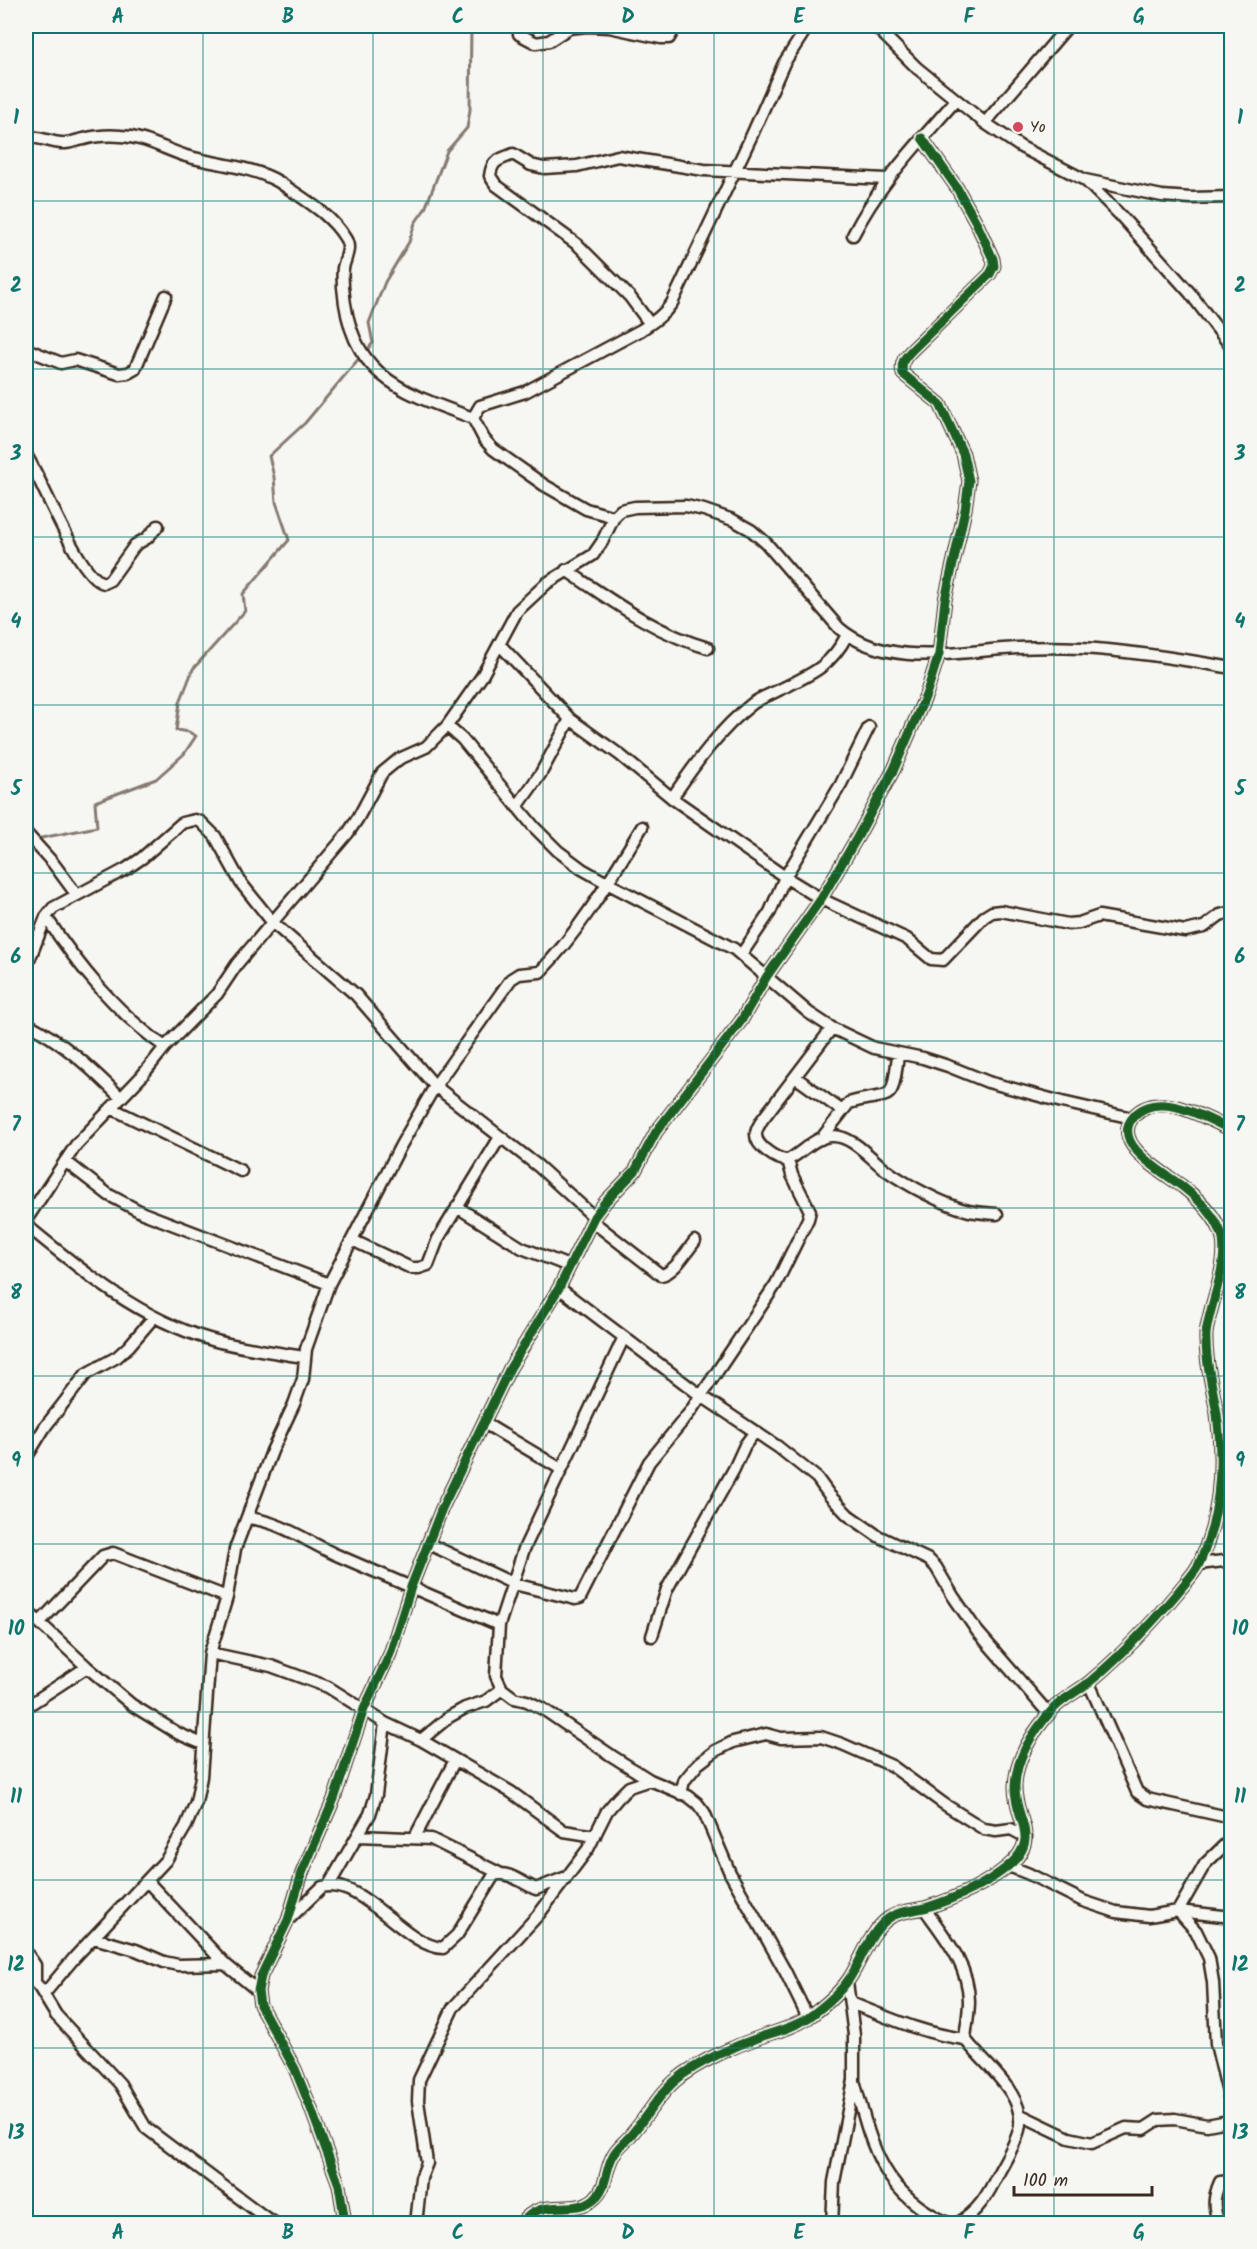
<svg xmlns="http://www.w3.org/2000/svg" width="1257" height="2249" viewBox="0 0 1257 2249" font-family="Kalam,sans-serif">
<style>
.lines{fill:none;stroke-linecap:round;stroke-linejoin:round}
.stream{stroke:#857a71;stroke-width:3}
.minor-casing{stroke:#3b2a1e;stroke-width:15}
.minor{stroke:#f6f6f2;stroke-width:10}
.cycleway-casing{stroke:#f6f6f2;stroke-width:13}
.cycleway{stroke:#1b5e20;stroke-width:9}
.grid{fill:none;stroke:#0f766e;stroke-width:1.5;stroke-opacity:0.55}
.poi-dot{fill:#d1495b;stroke:#f6f6f2;stroke-width:2}
.labels{text-anchor:middle;stroke-width:4.5;stroke-linejoin:round;paint-order:stroke}
.poi-label{font-size:15px;fill:#3b2a1e;stroke:#f6f6f2;text-anchor:start}
.neatline{fill:none;stroke:#0f766e;stroke-width:2}
.grid-label{font-size:20px;text-anchor:middle;font-weight:bold;fill:#0f766e}
</style>
<rect width="100%" height="100%" fill="#f6f6f2"/>
<filter id="ink" filterUnits="userSpaceOnUse"><feTurbulence type="fractalNoise" baseFrequency=".0167" numOctaves="2"/><feDisplacementMap in="SourceGraphic" scale="12" xChannelSelector="R" yChannelSelector="G"/><feConvolveMatrix kernelMatrix="1 2 1 2 8 2 1 2 1" color-interpolation-filters="sRGB"/></filter>
<g filter="url(#ink)">
<g class="lines">
<!-- stream -->
<path class="stream" d="M366 351 373 343 369 323 385 282 409 242 415 223 425 209 447 151 467 128 470 110 471 26
M36 839 97 827 95 802 156 779 184 754 196 736 189 732 176 730 180 702 193 669 245 611 243 594 289 540 276 502 274 477 269 456 305 423 361 356"/>
<defs>
<path id="minor" d="M875 26 917 68 985 123 1021 147 1085 180 1120 215 1190 293 1232 348
M519 34 536 43 549 41 569 28 587 26 609 27 661 38H669L676 26
M985 123 1068 26
M26 137C38 136 49 142 61 143 69 144 77 140 84 139 95 136 109 135 121 136 145 137 164 149 186 156 217 165 252 166 279 182 302 198 330 213 345 238 352 248 345 258 343 268 342 274 343 281 343 287 350 376 399 391 473 418
M1085 180 1162 196 1191 198 1232 197
M853 235C880 182 917 145 955 101
M650 324 630 297 578 245 496 185 490 176C492 159 500 160 513 154L531 165 544 168 577 166 618 156 704 170 886 179
M26 349 61 363 75 360 119 374 128 373 135 369 166 296
M26 455C42 479 79 578 104 583L110 580 135 545 147 538 158 526
M614 517 586 509 544 485 493 449 484 439 473 418 480 406 525 392 641 330C653 322 663 316 672 303L751 137 784 63 808 26
M566 570C611 600 655 633 708 648
M500 645 570 719 620 755 672 798 785 877 821 899 907 939 931 959 943 960 984 917 992 912 1001 911 1068 924 1079 923 1099 916 1185 931 1204 927 1220 915 1232 912
M447 726 462 739 534 827 558 851 582 869 607 883 734 949 809 1013 832 1028 874 1048 923 1058 948 1066 988 1082 1062 1102 1132 1118
M672 798C695 764 720 729 752 704 761 697 772 694 781 689 812 674 831 666 847 635
M517 807 541 773 570 719
M26 833 53 863 76 894
M46 917C79 967 116 1012 165 1047
M741 955 770 912 785 877 841 784 869 727
M26 968 46 917 53 908 126 869 142 858 182 823 195 820 201 822 215 836 241 883 273 923 356 995 435 1086 538 1166 594 1217
M26 1023C63 1042 91 1068 121 1098
M832 1028 762 1120C760 1124 756 1129 756 1134 755 1146 778 1161 788 1160 802 1153 815 1136 832 1136 852 1135 871 1159 886 1170 907 1185 944 1205 969 1211 978 1213 988 1213 997 1214
M795 1077 841 1110
M111 1108 241 1171
M821 1139 849 1103C891 1090 892 1109 898 1055
M65 1161 109 1195 143 1213 329 1284
M457 1207 522 1248 569 1266
M26 1220 76 1145 141 1077 165 1047 217 994 237 964 348 833 358 818 382 773 399 759 426 747 447 726 482 676 517 611 547 583 593 555 602 542 614 517 621 510 635 507 686 506 704 510 733 520 751 530 766 543 839 628C887 669 960 651 1017 648 1038 647 1060 647 1081 648 1132 651 1182 659 1232 668
M592 1221 661 1275C675 1272 686 1252 695 1241
M26 1225C82 1271 138 1318 209 1339 239 1348 273 1352 304 1357
M352 1240 411 1268H419L428 1265 438 1239 500 1137
M559 1288 700 1395 778 1447 817 1478 830 1496 848 1515 878 1536 929 1560 936 1567 953 1596 977 1631 1049 1714
M624 1337 524 1549 499 1625 496 1676 502 1689 514 1698 527 1701 543 1709 612 1756 650 1780 688 1796 697 1803 704 1812 730 1873 785 1971 808 2018
M484 1423 561 1469
M26 1458 45 1427 86 1374 117 1357 129 1346 153 1318
M247 1518C281 1521 309 1543 339 1556 393 1579 446 1602 499 1625
M429 1544 514 1584 575 1599 580 1598 649 1462 690 1412 776 1284 808 1219 810 1211 792 1175 788 1160
M1199 1564 1232 1560
M26 1610 87 1667 132 1705 179 1734 203 1744
M40 1622 103 1556 113 1553 227 1597
M652 1636 667 1589 734 1469 745 1445 754 1433
M210 1653 271 1666 328 1687 385 1723 421 1740 511 1792 564 1831 595 1836
M1089 1683 1137 1792 1147 1799 1232 1818
M26 1707 87 1667
M421 1740 449 1717 465 1708 486 1701 502 1689
M681 1794 684 1781 698 1764 715 1751 733 1742 766 1734 781 1738 821 1737 842 1744 892 1766 944 1804 984 1829 996 1831 1011 1829 1026 1837
M359 1836 431 1839 499 1873
M415 1837 455 1760
M1232 1838 1205 1864 1178 1911 1196 1931 1209 1958 1213 1982 1216 2044 1232 2109
M1009 1866 1029 1874 1083 1901 1116 1912 1149 1916 1178 1911 1232 1917
M147 1881 225 1964 258 1991
M329 1885 370 1814 376 1795 385 1723
M924 1908C944 1936 969 1965 969 2001 969 2014 966 2027 965 2039 983 2064 1028 2095 1019 2130 1015 2145 1006 2159 999 2172 989 2193 978 2213 956 2224
M290 1918 322 1887C363 1877 404 1946 443 1948L457 1935 494 1875C509 1870 523 1884 536 1889L564 1878
M94 1938 136 1950 164 1962 178 1965 225 1964
M26 1952 35 1965V1982
M26 1974 39 1987 56 2015 120 2084 146 2128 266 2218 277 2224
M44 1994 75 1957 166 1860 186 1826 196 1802 201 1777 210 1653 227 1597 235 1549 272 1451 294 1404 303 1379 306 1349 329 1284 401 1145 435 1086 511 979 519 974 540 972C580 931 612 876 642 827
M851 2003C889 2018 924 2034 965 2039
M855 2084C872 2148 883 2195 950 2224
M1021 2115 1069 2138 1092 2143 1126 2128 1144 2129 1158 2120 1175 2119 1207 2125 1228 2121 1232 2113
M348 2224 344 2216 339 2185 310 2106 295 2069 260 2005 258 1991 261 1976 288 1920 302 1873 334 1799 364 1709 390 1654 411 1587 442 1508 510 1368 559 1288 594 1217 606 1201 635 1171 656 1132 741 1021 767 976 821 899 858 836 894 769 926 695 939 654 945 600 965 510 969 481 963 454 940 404 903 374C900 362 905 357 913 349L990 274 994 266 993 259 976 222 957 188 922 138
M416 2224 421 2178 427 2163 418 2101 419 2080 453 2008 539 1914 588 1849 607 1811 618 1798 629 1787 650 1780
M521 2224C542 2194 573 2218 595 2198 608 2186 605 2168 614 2154 618 2147 625 2142 630 2136 647 2117 657 2096 676 2080 697 2062 737 2045 763 2036 779 2031 794 2027 808 2018 823 2007 839 1994 849 1979 862 1960 869 1932 889 1918 900 1910 915 1911 928 1907 956 1898 984 1886 1007 1867 1043 1838 1014 1820 1015 1786 1016 1756 1034 1730 1054 1708 1066 1696 1081 1690 1093 1679 1124 1653 1152 1623 1178 1592 1185 1583 1193 1575 1198 1566 1204 1555 1208 1540 1212 1528 1221 1492 1222 1451 1217 1414 1213 1388 1205 1361 1206 1334 1209 1304 1233 1257 1220 1230 1213 1213 1197 1198 1183 1187 1167 1174 1108 1144 1134 1116 1159 1089 1205 1118 1232 1130
M832 2224 834 2182 854 2080V2035L847 1982
M1219 2224C1213 2207 1213 2198 1220 2182L1232 2181"/>
</defs>
<!-- minor casing -->
<use href="#minor" class="minor-casing"/>
<!-- minor -->
<use href="#minor" class="minor"/>
<defs>
<path id="cycleway" d="M348 2224 344 2216 339 2185 310 2106 295 2069 260 2005 258 1991 261 1976 288 1920 302 1873 334 1799 364 1709 390 1654 411 1587 442 1508 510 1368 559 1288 594 1217 606 1201 635 1171 656 1132 741 1021 767 976 821 899 858 836 894 769 926 695 939 654 945 600 965 510 969 481 963 454 940 404 903 374C900 362 905 357 913 349L990 274 994 266 993 259 976 222 957 188 922 138
M521 2224C542 2194 573 2218 595 2198 608 2186 605 2168 614 2154 618 2147 625 2142 630 2136 647 2117 657 2096 676 2080 697 2062 737 2045 763 2036 779 2031 794 2027 808 2018 823 2007 839 1994 849 1979 862 1960 869 1932 889 1918 900 1910 915 1911 928 1907 956 1898 984 1886 1007 1867 1043 1838 1014 1820 1015 1786 1016 1756 1034 1730 1054 1708 1066 1696 1081 1690 1093 1679 1124 1653 1152 1623 1178 1592 1185 1583 1193 1575 1198 1566 1204 1555 1208 1540 1212 1528 1221 1492 1222 1451 1217 1414 1213 1388 1205 1361 1206 1334 1209 1304 1233 1257 1220 1230 1213 1213 1197 1198 1183 1187 1167 1174 1108 1144 1134 1116 1159 1089 1205 1118 1232 1130"/>
</defs>
<!-- cycleway casing -->
<use href="#cycleway" class="cycleway-casing"/>
<!-- cycleway -->
<use href="#cycleway" class="cycleway"/>
</g>
</g>
<!-- grid -->
<path class="grid" d="M203 26V2224M373 26V2224M543 26V2224M714 26V2224M884 26V2224M1054 26V2224M26 201H1232M26 369H1232M26 537H1232M26 705H1232M26 873H1232M26 1041H1232M26 1208H1232M26 1376H1232M26 1544H1232M26 1712H1232M26 1880H1232M26 2048H1232"/>
<!-- markers -->
<circle class="poi-dot" cx="1018" cy="127" r="6"/>
<g class="labels">
<!-- poi labels -->
<g class="poi-label">
<text x="1030" y="132">Yo</text>
</g>
</g>
<!-- margin -->
<rect width="1257" height="2249" fill="none" stroke="#f6f6f2" stroke-width="66"/>
<!-- scale -->
<path d="M1014 2186v9h138v-9" fill="none" stroke="#3b2a1e" stroke-width="3"/>
<text x="1023" y="2186" font-size="18" fill="#3b2a1e" stroke="#f6f6f2" stroke-width="4.5" paint-order="stroke">100 m</text>
<rect x="33" y="33" width="1191" height="2183" class="neatline"/>
<g class="grid-label">
<text x="118" y="23">A</text>
<text x="288" y="23">B</text>
<text x="458" y="23">C</text>
<text x="628" y="23">D</text>
<text x="799" y="23">E</text>
<text x="969" y="23">F</text>
<text x="1139" y="23">G</text>
<text x="16" y="124">1</text>
<text x="1240" y="124">1</text>
<text x="16" y="292">2</text>
<text x="1240" y="292">2</text>
<text x="16" y="460">3</text>
<text x="1240" y="460">3</text>
<text x="16" y="628">4</text>
<text x="1240" y="628">4</text>
<text x="16" y="795">5</text>
<text x="1240" y="795">5</text>
<text x="16" y="963">6</text>
<text x="1240" y="963">6</text>
<text x="16" y="1131">7</text>
<text x="1240" y="1131">7</text>
<text x="16" y="1299">8</text>
<text x="1240" y="1299">8</text>
<text x="16" y="1467">9</text>
<text x="1240" y="1467">9</text>
<text x="16" y="1635">10</text>
<text x="1240" y="1635">10</text>
<text x="16" y="1803">11</text>
<text x="1240" y="1803">11</text>
<text x="16" y="1971">12</text>
<text x="1240" y="1971">12</text>
<text x="16" y="2139">13</text>
<text x="1240" y="2139">13</text>
<text x="118" y="2239">A</text>
<text x="288" y="2239">B</text>
<text x="458" y="2239">C</text>
<text x="628" y="2239">D</text>
<text x="799" y="2239">E</text>
<text x="969" y="2239">F</text>
<text x="1139" y="2239">G</text>
</g>
</svg>
